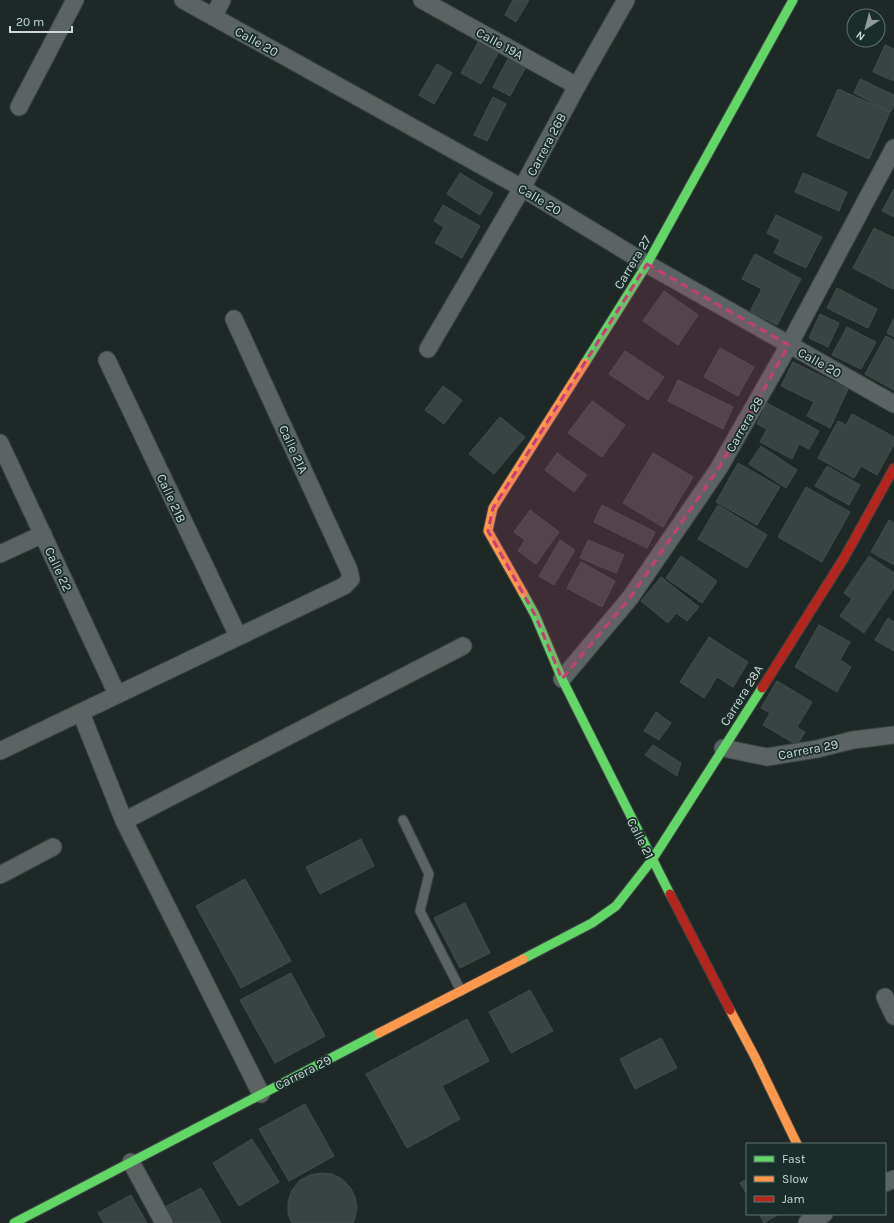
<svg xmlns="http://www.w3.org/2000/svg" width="894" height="1223" viewBox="0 0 894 1223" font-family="Karla,sans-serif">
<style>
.building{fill:#384442;stroke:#434d4b}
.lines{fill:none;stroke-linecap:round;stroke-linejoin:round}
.lane-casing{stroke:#3b4543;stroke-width:11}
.street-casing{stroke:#3b4543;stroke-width:19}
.fast-casing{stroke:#3b4543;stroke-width:11}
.slow-casing{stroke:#3b4543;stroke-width:11}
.jam-casing{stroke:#3b4543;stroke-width:11}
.lane{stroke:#5b6462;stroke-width:9}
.street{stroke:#5b6462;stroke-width:17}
.fast{stroke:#63d668;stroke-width:9}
.slow{stroke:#ff974d;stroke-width:9}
.jam{stroke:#b3261e;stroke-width:9}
.marked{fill:#c43f74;fill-opacity:0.2;stroke:#c43f74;stroke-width:3;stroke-dasharray:8 5;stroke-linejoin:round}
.labels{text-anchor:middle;stroke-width:3.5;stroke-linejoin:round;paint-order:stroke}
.street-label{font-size:13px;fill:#cdd9d6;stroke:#192e2a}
</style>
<rect width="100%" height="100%" fill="#1e2927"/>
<!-- building -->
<path class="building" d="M513 0H529L516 22 505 15Z
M480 39 500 50 481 84 461 73Z
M885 45 894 49V81L873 72Z
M509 57 526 67 510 96 493 87Z
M437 64 452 73 434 104 419 95Z
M860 79 894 95V106L890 112 854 93Z
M838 89 890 112 869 159 817 136Z
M493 97 506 104 487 141 474 135Z
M460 173 493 193 480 215 447 194Z
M803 173 847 192 839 211 795 192Z
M894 189V217L882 211Z
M443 205 480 226 462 258 435 243 444 227 434 221Z
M776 215 822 237 806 268 774 253 780 240 767 233Z
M874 228 894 238V287L893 289 853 268Z
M755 254 801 279 777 325 750 311 762 289 742 279Z
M837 288 877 309 868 328 827 308Z
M664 291 698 315 678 345 643 321Z
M820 314 839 323 828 347 809 338Z
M894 318V337L887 333Z
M847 327 876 342 861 369 832 355Z
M886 336 894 340V390L865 374Z
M720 348 754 367 738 396 704 377Z
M625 351 664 377 648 400 609 374Z
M793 362 848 389 830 428 807 416 814 402 781 386Z
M678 380 733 407 723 429 668 401Z
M443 386 462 400 444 424 425 410Z
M592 401 625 425 602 457 568 433Z
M767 403 819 431 809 449 799 444 792 459 760 442 767 429 757 424Z
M852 414 894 437V444L877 475 861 466 854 478 818 458 838 421 846 425Z
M500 417 525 437 494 474 469 454Z
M761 446 797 470 786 488 749 464Z
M557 453 587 475 574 492 545 470Z
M653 453 693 477 663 527 623 503Z
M738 463 780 487 757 525 716 502Z
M827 466 860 485 849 505 815 486Z
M806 487 850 512 822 562 778 537Z
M602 505 655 532 647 548 594 522Z
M718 505 767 535 747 568 698 539Z
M530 510 559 532 536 564 518 551 525 540 514 532Z
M889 520 894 523V565L871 552Z
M560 540 575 550 554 585 539 576Z
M588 540 624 555 616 573 580 558Z
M681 556 717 581 702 603 666 578Z
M869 556 894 573V588L864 633 840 616 852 599 844 593Z
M581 562 615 581 602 607 567 588Z
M661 577 699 607 687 621 676 613 668 623 641 601Z
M888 618 894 622V651L875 640Z
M819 625 850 642 840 660 851 667 837 692 795 667Z
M709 637 748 662 733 687 717 677 704 698 680 682Z
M777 681 812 702 797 727 805 732 797 745 763 725 770 713 761 708Z
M656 712 671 723 659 740 644 731Z
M653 745 681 763 677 776 645 755Z
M361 839 374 866 320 894 306 867Z
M245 879 291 961 241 988 196 906Z
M465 903 490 953 460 968 434 918Z
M291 973 325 1036 275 1063 240 1000Z
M530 990 553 1031 511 1053 489 1012Z
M467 1019 489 1061 442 1086 460 1119 407 1148 366 1074Z
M661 1038 677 1068 635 1089 620 1059Z
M305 1104 334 1156 289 1181 259 1129Z
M252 1139 279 1182 239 1206 213 1163Z
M321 1173 332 1174 342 1179 350 1187 355 1197 357 1207 355 1218 353 1223H292L288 1214V1202L292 1190 299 1181 310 1175Z
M747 1179V1194L740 1183Z
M201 1188 221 1223H174L165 1207Z
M131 1195 147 1223H104L98 1213Z
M759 1214H779L764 1223Z"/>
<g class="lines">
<defs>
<path id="lane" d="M403 820 429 874 420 911 461 991"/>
<path id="street" d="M183 0 522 188 647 264 894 404
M422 0 577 86
M213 17 222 0
M19 107 75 0
M428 349 522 188 577 86 626 0
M107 360 238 636
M0 443 117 694
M0 554 43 534
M562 679 630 598 719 468 789 345 894 148
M81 713 124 821 261 1094
M723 748 767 757 817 749 853 740 894 735
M0 751 344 586 351 579 349 570 234 319
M124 821 463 646
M0 875 53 847
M885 997 894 1016
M131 1162 164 1223
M885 1183 894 1179
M807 1223 824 1214"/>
<path id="fast" d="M585 363 647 264 793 0
M523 593 535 615 562 679 670 894
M523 959 592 923 616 906 652 860 762 688
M14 1223 379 1033"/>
<path id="slow" d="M523 593 488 531 493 508 585 363
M730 1010 755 1057 797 1144
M379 1033 523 959"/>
<path id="jam" d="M762 688 844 558 894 468
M670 894 730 1010"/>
</defs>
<!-- lane casing -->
<use href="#lane" class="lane-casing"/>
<!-- street casing -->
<use href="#street" class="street-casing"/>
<!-- fast casing -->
<use href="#fast" class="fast-casing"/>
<!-- slow casing -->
<use href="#slow" class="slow-casing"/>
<!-- jam casing -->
<use href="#jam" class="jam-casing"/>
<!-- lane -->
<use href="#lane" class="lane"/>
<!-- street -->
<use href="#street" class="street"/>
<!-- fast -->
<use href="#fast" class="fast"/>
<!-- slow -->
<use href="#slow" class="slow"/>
<!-- jam -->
<use href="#jam" class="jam"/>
</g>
<!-- marked area -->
<path class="marked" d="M647 264 789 345 719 468 630 598 562 679 535 615 488 531 493 508Z"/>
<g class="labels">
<!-- street labels -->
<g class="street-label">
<text transform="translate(257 41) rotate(29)" y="5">Calle 20</text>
<text transform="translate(500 43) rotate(29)" y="5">Calle 19A</text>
<text transform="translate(546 144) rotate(-62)" y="5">Carrera 26B</text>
<text transform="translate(540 199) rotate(31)" y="5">Calle 20</text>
<text transform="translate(632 262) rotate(-59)" y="5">Carrera 27</text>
<text transform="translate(820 362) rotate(29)" y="5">Calle 20</text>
<text transform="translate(744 424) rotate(-60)" y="5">Carrera 28</text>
<text transform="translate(294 449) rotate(65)" y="5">Calle 21A</text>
<text transform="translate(172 498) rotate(65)" y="5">Calle 21B</text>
<text transform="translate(59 569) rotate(65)" y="5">Calle 22</text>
<text transform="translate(741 695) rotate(-58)" y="5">Carrera 28A</text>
<text transform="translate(808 749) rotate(-11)" y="5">Carrera 29</text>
<text transform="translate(641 838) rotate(63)" y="5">Calle 21</text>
<text transform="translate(303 1072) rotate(-27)" y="5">Carrera 29</text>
</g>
</g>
<!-- legend -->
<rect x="746" y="1143" width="140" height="72" fill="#192e2a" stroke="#61726f"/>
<rect x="754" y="1156" width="20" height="6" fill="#63d668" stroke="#61726f"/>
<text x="782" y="1163" font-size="12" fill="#cdd9d6">Fast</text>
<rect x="754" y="1176" width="20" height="6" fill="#ff974d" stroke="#61726f"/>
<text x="782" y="1183" font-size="12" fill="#cdd9d6">Slow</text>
<rect x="754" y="1196" width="20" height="6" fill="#b3261e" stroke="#61726f"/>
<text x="782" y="1203" font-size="12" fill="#cdd9d6">Jam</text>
<!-- north arrow -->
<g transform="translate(866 28) rotate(216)"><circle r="19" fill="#192e2a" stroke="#61726f"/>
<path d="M0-3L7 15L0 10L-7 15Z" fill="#909b99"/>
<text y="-6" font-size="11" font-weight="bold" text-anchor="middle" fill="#cdd9d6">N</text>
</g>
<!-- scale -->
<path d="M10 26v6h62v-6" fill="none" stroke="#cdd9d6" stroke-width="2"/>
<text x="16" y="26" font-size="12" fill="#cdd9d6" stroke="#192e2a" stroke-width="3" paint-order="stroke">20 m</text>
</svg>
